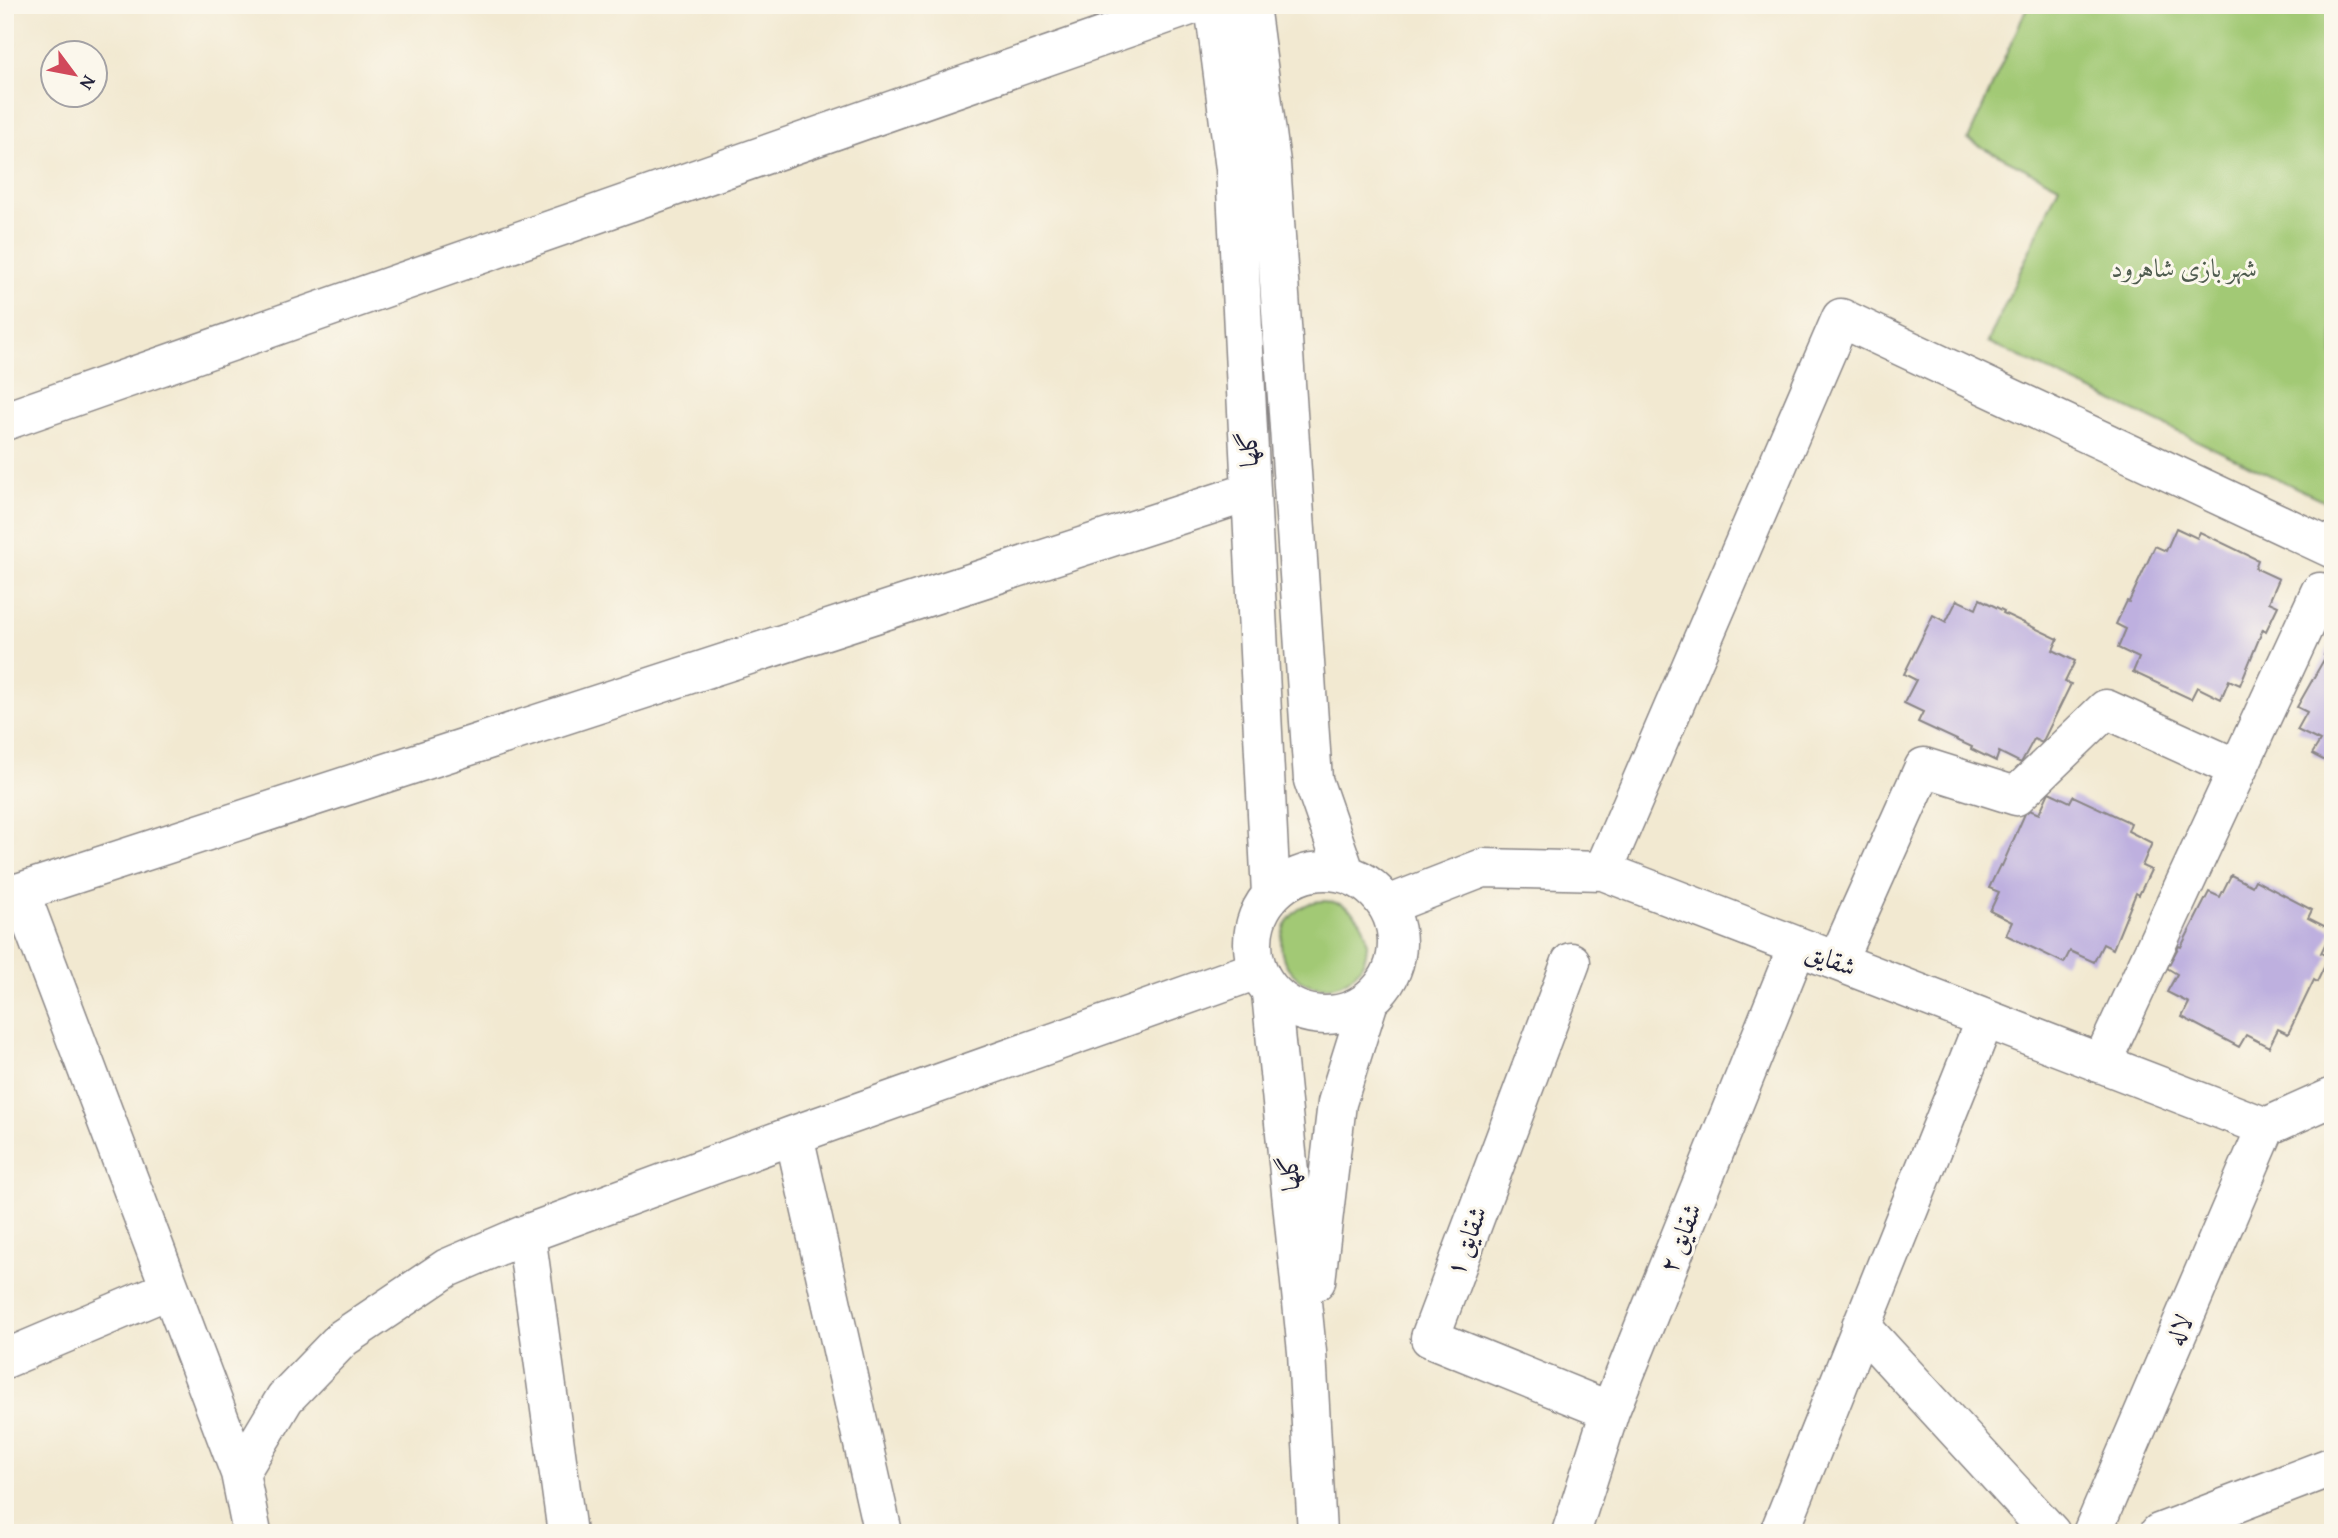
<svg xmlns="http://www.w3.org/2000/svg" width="2338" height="1538" viewBox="0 0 2338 1538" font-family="'Gentium Book Plus',Amiri,serif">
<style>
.green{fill:#a2c974;stroke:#627658;stroke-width:2}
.building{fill:#beb0df}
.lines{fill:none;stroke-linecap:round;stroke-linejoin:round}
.minor-casing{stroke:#8a8686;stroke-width:41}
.minor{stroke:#fff;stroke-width:38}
.labels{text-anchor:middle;stroke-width:6;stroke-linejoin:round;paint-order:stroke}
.park-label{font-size:26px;fill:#4f5c4f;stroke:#fbf7ec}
.street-label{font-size:26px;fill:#22223b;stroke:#fbf7ec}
</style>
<rect width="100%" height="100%" fill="#fbf7ec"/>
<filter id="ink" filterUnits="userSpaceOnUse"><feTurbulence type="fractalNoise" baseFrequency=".0143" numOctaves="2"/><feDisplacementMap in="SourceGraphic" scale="14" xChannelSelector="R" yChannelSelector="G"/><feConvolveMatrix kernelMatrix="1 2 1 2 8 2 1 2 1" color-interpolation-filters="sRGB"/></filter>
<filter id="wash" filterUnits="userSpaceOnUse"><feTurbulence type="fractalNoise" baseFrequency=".00686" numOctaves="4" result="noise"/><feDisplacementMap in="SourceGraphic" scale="28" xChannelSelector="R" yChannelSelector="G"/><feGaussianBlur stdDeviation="1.57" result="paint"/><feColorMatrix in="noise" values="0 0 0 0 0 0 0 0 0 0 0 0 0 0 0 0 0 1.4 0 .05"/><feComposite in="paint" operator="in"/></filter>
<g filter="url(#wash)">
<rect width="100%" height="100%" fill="#f2e9d1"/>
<!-- green -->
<path class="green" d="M2028 5H2333V505L1988 342 2059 186 1968 140Z
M1281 944a43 43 0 1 1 86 0a43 43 0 1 1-86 0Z"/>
<g id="blocks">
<!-- building -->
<path class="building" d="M2176 528 2197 538 2200 532 2258 560 2255 568 2279 579 2269 602 2278 606 2266 631 2263 629 2240 685 2229 680 2221 699 2197 687 2191 699 2133 672 2139 658 2118 648 2126 629 2116 624 2127 601 2129 602 2155 546 2166 551Z
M1980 599 2004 611 2003 613 2058 639 2053 650 2075 661 2065 682 2071 684 2042 743 2034 739 2021 763 1999 752 1996 761 1971 749 1972 747 1918 722 1923 712 1904 703 1916 680 1904 674 1933 615 1946 622 1957 600 1976 609Z
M2333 639V765L2312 754 2320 741 2297 730 2307 712 2297 707 2326 656 2324 655Z
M2049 792 2070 802 2073 796 2131 823 2128 831 2152 843 2142 866 2151 870 2139 895 2136 893 2113 949 2103 944 2094 962 2070 951 2064 963 2006 935 2012 922 1990 911 1999 892 1989 888 2000 865 2002 866 2027 809 2039 814Z
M2231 875 2252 886 2255 880 2312 910 2308 918 2332 930 2321 953 2329 957 2317 982 2314 980 2288 1034 2278 1029 2269 1047 2246 1035 2239 1047 2182 1017 2189 1003 2167 992 2177 974 2167 968 2179 946 2181 947 2209 892 2220 897Z"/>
</g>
</g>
<g filter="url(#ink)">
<use href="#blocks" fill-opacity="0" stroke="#8a8686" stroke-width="2"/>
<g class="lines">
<defs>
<path id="minor" d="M1214 5 1235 169 1271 894
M1250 5 1271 163 1313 780 1345 872
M5 421 1193 5
M1253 943a72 72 0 1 1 144 0a72 72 0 1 1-144 0Z
M1603 871 1841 318 2333 549
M20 892 240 1473
M5 897 1250 492
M1388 905 1483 868 1603 871 2266 1127
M1837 961 1924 767 2016 796 2106 709 2238 769
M1571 962 1430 1338 1610 1411
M1271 993 1307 1352 1317 1533
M2101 1064 2320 592
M2266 1127 2333 1097
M794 1135 883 1533
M526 1234 567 1533
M1316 1281 1337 1103 1369 1001
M1861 1326 2051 1533
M5 1359 170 1289
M252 1533 240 1473 285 1398 343 1338 447 1268 526 1234 794 1135 1257 970
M1571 1533 1610 1411 1797 947
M1779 1533 1985 1019
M2092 1533 2266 1127
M2159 1533 2333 1466"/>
</defs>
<!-- minor casing -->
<use href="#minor" class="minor-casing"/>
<!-- minor -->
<use href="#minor" class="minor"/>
</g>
</g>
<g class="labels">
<!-- park labels -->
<g class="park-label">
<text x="2184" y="277">شهر بازی شاهرود</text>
</g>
<!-- street labels -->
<g class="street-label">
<text transform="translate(1248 449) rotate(-93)" y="9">گلها</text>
<text transform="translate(1831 959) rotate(21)" y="9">شقایق</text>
<text transform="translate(1289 1173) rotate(-96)" y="9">گلها</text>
<text transform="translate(1680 1238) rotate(-68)" y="9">شقایق ۲</text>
<text transform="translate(1466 1241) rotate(-69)" y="9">شقایق ۱</text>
<text transform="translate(2179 1330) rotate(-67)" y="9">لاله</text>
</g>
</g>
<!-- margin -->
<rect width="2338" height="1538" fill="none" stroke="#fbf7ec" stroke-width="28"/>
<!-- north arrow -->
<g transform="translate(74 74) rotate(122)"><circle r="33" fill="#fbf7ec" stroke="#a4a2a5" stroke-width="2"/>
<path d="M0-5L12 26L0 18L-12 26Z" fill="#d1495b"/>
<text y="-10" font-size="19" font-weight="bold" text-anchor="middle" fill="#22223b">N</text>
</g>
</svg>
